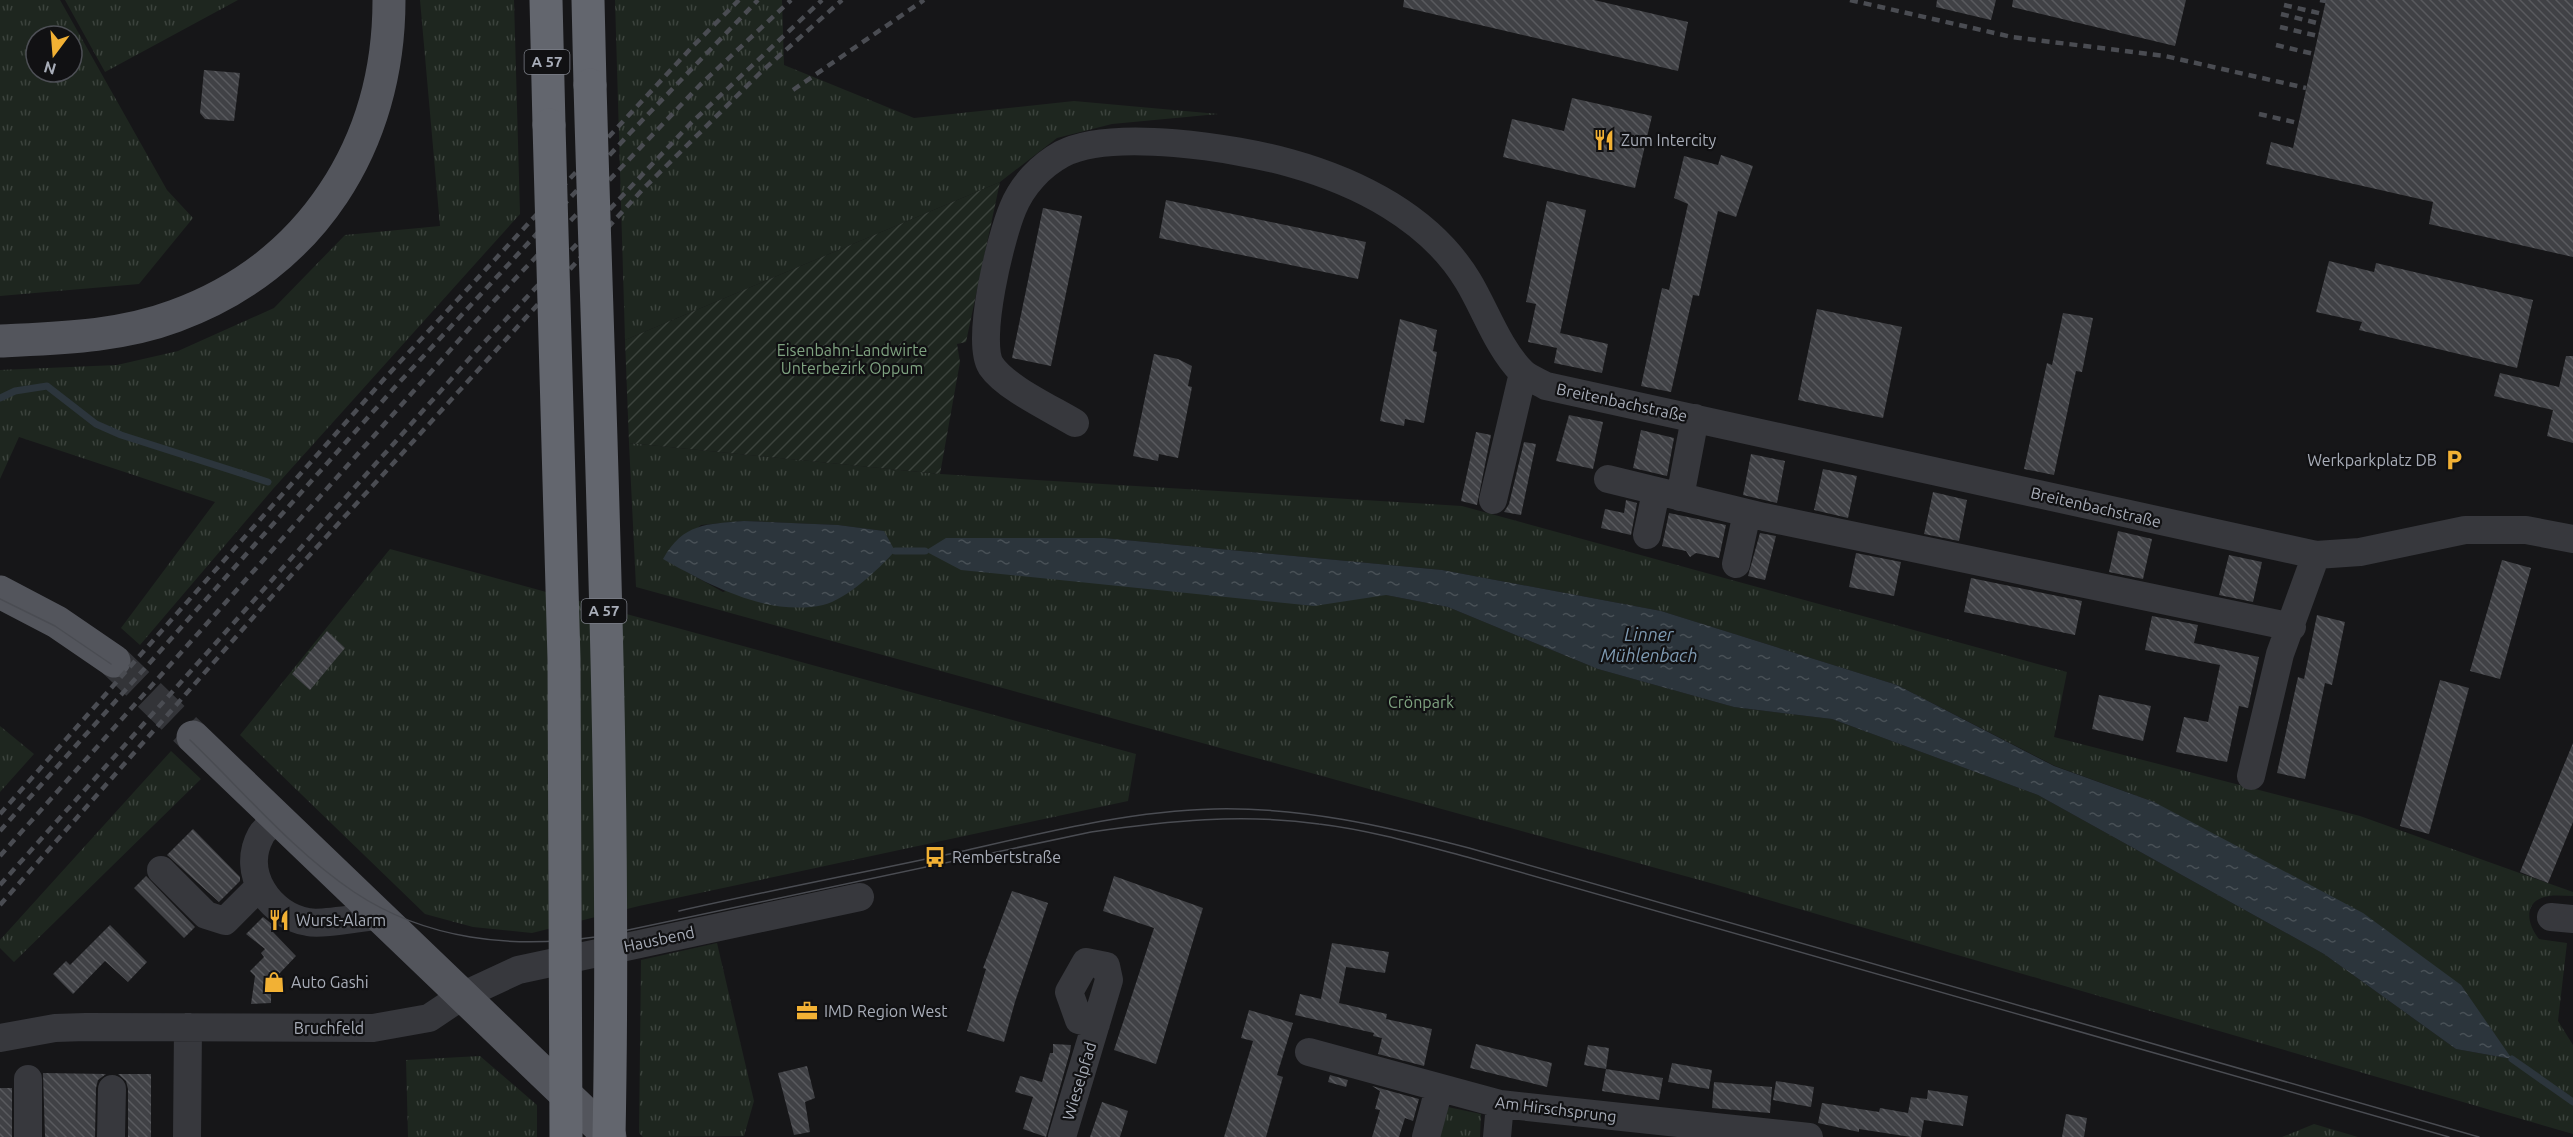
<svg xmlns="http://www.w3.org/2000/svg" width="2573" height="1137" viewBox="0 0 2573 1137" font-family="Ubuntu,sans-serif">
<style>
.grass{fill:url(#grass-tufts);fill-rule:evenodd}
.garden{fill:url(#garden-furrows)}
.water{fill:url(#water-ripples)}
.lines{fill:none;stroke-linecap:round;stroke-linejoin:round}
.stream{stroke:#2c353c;stroke-width:7}
.building{fill:url(#building-back-hatch)}
.major-tunnel{stroke:#333438;stroke-width:33;stroke-dasharray:33 16;stroke-linecap:butt}
.minor{stroke:#37383d;stroke-width:28}
.major{stroke:#53555c;stroke-width:33}
.highway{stroke:#63666e;stroke-width:33}
.tram{stroke:#4a4c52;stroke-width:1.5}
.rail{stroke:#4a4c52;stroke-width:4.5;stroke-dasharray:8 6;stroke-linecap:butt}
.highway-bridge{stroke:#63666e;stroke-width:33}
.labels{text-anchor:middle;stroke-width:4.5;stroke-linejoin:round;paint-order:stroke}
.shield{fill:#111113;stroke:#7b7e86;stroke-width:1.5}
.shield-label{font-size:15px;font-weight:bold;fill:#a8adb8}
.poi-label{font-size:16px;fill:#a8adb8;stroke:#111113;text-anchor:start}
.park-label{font-size:16px;fill:#7fa381;stroke:#111113}
.street-label{font-size:16px;fill:#a8adb8;stroke:#111113}
.water-label{font-size:18px;font-style:italic;fill:#7f9bb3;stroke:#111113}
</style>
<defs>
<pattern id="grass-tufts" width="24" height="20" patternUnits="userSpaceOnUse" patternTransform="scale(1.5)"><rect width="24" height="20" fill="#1e261f"/><path d="M3 7l-1-3M5 7V3M7 7l1-3M15 17l-1-3M17 17v-4M19 17l1-3" fill="none" stroke="#3c433d"/></pattern>
<pattern id="garden-furrows" width="10" height="10" patternUnits="userSpaceOnUse" patternTransform="scale(1.5)"><rect width="10" height="10" fill="#1e261f"/><path d="M-1 1l2-2M0 10L10 0M9 11l2-2" fill="none" stroke="#3c433d"/></pattern>
<pattern id="water-ripples" width="26" height="14" patternUnits="userSpaceOnUse" patternTransform="scale(1.5)"><rect width="26" height="14" fill="#2c353c"/><path d="M2 4q2-2 4 0t4 0M15 11q2-2 4 0t4 0" fill="none" stroke="#485056"/></pattern>
<pattern id="building-back-hatch" width="6" height="6" patternUnits="userSpaceOnUse" patternTransform="scale(1.5)"><rect width="6" height="6" fill="#404145"/><path d="M-1 5l2 2M0 0l6 6M5-1l2 2" fill="none" stroke="#595a5e"/></pattern>
</defs>
<rect width="100%" height="100%" fill="#161618"/>
<!-- grass -->
<path class="grass" d="M0 0H60L167 190 193 218 139 284 0 296ZM36 36H72V72H36Z
M65 0H238L105 72Z
M420 0H514L520 214 273 489 140 645 121 628 215 502 19 437 0 479V370L117 365 178 351 274 308 345 235 440 226Z
M615 0H782L784 65 914 118 1074 101 1218 114 1112 124 1057 138 1000 182 625 340Z
M629 443 940 474 1462 506 2067 672 2054 737 2360 816 2573 892V896C2565 896 2557 895 2549 896 2523 900 2526 923 2539 939L2567 943 2558 1021 2573 1045V1134L1714 884 636 587ZM744 521 838 525 884 531 723 592 664 559 701 525ZM946 538H1104L1442 570 1661 611 1897 685 2055 766 2154 802 2512 1059 2456 1049 2324 954 2038 795 1832 719 1734 707 1598 669 1448 607 1386 595Z
M390 549 1136 754 1128 801 639 906 532 933 473 927 425 914 240 735Z
M0 726 34 754 0 792Z
M171 751 201 779 14 962 0 948V940Z
M717 943 754 1101 744 1136 643 1137 639 1133 641 960Z
M480 1056 537 1105V1137H408L406 1060Z
M1443 1106 1481 1114 1480 1137H1434Z
M2314 1124 2358 1137H2282Z"/>
<!-- garden -->
<path class="garden" d="M1000 182 966 342 957 344 960 362 940 474 629 443 625 340Z"/>
<!-- water -->
<path class="water" d="M744 521 838 525 884 531 895 551C880 568 846 600 823 605 768 617 709 585 663 559 683 523 707 524 744 521Z
M946 538H1104L1442 570 1661 611 1897 685 2054 766 2154 802 2363 913 2461 985 2512 1059 2456 1049 2324 954 2038 795 1832 719 1734 707 1598 669 1448 607 1386 595 1314 606 961 570 925 551Z"/>
<g class="lines">
<!-- stream -->
<path class="stream" d="M0 398 15 391 47 386 96 424 121 435 268 482
M895 551H925
M2512 1059 2573 1102"/>
</g>
<!-- building -->
<path class="building" d="M1404 0H1594L1688 22 1678 71 1403 7Z
M1937 0H1996L1991 20 1936 7Z
M2013 0H2186L2175 46 2012 7Z
M2326 0H2573V257L2429 224 2433 202 2266 164 2271 142 2293 148Z
M204 70 240 73 234 121 205 119 200 113Z
M1572 98 1652 116 1635 188 1503 157 1512 119 1564 131Z
M1721 155 1753 166 1736 217 1718 211 1699 296 1693 295 1671 392 1641 386 1662 288 1669 290 1688 204 1674 198 1684 156 1718 165Z
M1166 200 1366 242 1358 279 1159 238Z
M1547 201 1586 210 1557 348 1528 342 1536 304 1526 302Z
M1043 208 1082 216 1051 366 1012 358Z
M2329 261 2374 272 2376 263 2533 300 2517 368 2359 330 2362 322 2316 312Z
M1817 309 1902 327 1883 418 1798 400Z
M2063 313 2093 318 2082 372 2076 371 2054 475 2024 469 2047 363 2052 365Z
M1400 319 1437 330 1433 351 1437 352 1424 423 1405 419 1404 426 1380 421Z
M1560 333 1608 344 1602 373 1554 363Z
M1154 354 1178 359 1192 366 1188 386 1192 387 1178 458 1159 454 1158 461 1133 456Z
M2566 356H2573V443L2547 436 2553 410 2494 396 2500 373 2559 387Z
M1569 415 1603 422 1593 469 1556 461Z
M1641 430 1674 438 1667 476 1633 468Z
M1476 432 1491 435 1477 505 1461 501Z
M1524 442 1536 444 1521 515 1504 512 1509 504Z
M1751 454 1785 461 1777 503 1743 495Z
M1823 469 1857 476 1848 518 1814 510Z
M1933 492 1967 500 1959 541 1924 534Z
M1626 500 1637 503 1631 535 1601 528 1605 509 1624 513Z
M1669 513 1726 525 1719 558 1696 553 1690 557 1686 551 1662 546Z
M2118 531 2152 539 2143 579 2109 572Z
M1760 533 1776 536 1765 580 1748 576Z
M1856 553 1901 562 1894 596 1849 587Z
M2229 555 2262 562 2253 602 2219 595Z
M2502 560 2531 568 2500 679 2470 671Z
M1971 578 2082 601 2075 635 1964 612Z
M2317 615 2345 622 2332 685 2325 683 2305 779 2277 773 2298 677 2304 679Z
M2152 616 2198 625 2194 643 2259 657 2248 708 2239 706 2227 762 2176 752 2184 717 2208 722 2220 665 2145 650Z
M327 631 345 648 310 690 292 674Z
M2440 680 2469 688 2429 834 2400 826Z
M2099 695 2151 706 2143 741 2092 729Z
M2573 743V822L2548 883 2520 872Z
M193 829 240 877V881L219 902 167 855Z
M146 876 195 927 184 938 134 888Z
M1114 876 1203 908 1156 1064 1114 1050 1154 928 1103 911Z
M1012 891 1048 903 1015 1002 1004 1042 967 1031 986 969 983 968Z
M263 917 277 928 273 932 296 956 279 974 284 979 271 993V1003L251 1004 255 976 250 971 264 957 261 953 265 949 246 934Z
M110 925 147 962 128 982 105 961 73 994 53 974 66 961 70 965Z
M1332 943 1389 952 1385 973 1346 967 1339 1003 1387 1014 1386 1019 1432 1029 1424 1066 1378 1054 1382 1038 1373 1036 1374 1033 1295 1015 1300 994 1321 999Z
M1249 1010 1293 1023 1277 1075 1283 1077 1266 1137H1224L1253 1041 1241 1038Z
M1053 1044 1071 1045 1070 1052 1046 1137 1023 1129 1033 1097 1015 1092 1020 1076 1042 1082 1050 1053H1053Z
M1476 1044 1552 1063 1547 1087 1470 1068Z
M1588 1045 1609 1048 1606 1069 1584 1065Z
M1672 1063 1712 1070 1709 1089 1668 1082Z
M807 1066 815 1098 805 1102 810 1132 794 1135 778 1073Z
M1606 1069 1663 1078 1659 1100 1602 1091Z
M43 1073 106 1074 98 1080 96 1088 95 1137H45Z
M118 1074H151V1137H128V1089L126 1081Z
M1330 1075 1348 1080 1346 1087 1328 1082Z
M1776 1081 1814 1087 1811 1107 1773 1100Z
M1714 1082 1772 1087 1770 1113 1712 1108Z
M1372 1086 1419 1099 1413 1121 1405 1118 1399 1137H1372L1380 1110 1375 1109 1380 1091Z
M0 1088H12V1137H0Z
M1928 1090 1968 1096 1963 1126 1924 1120 1921 1137H1911L1859 1129V1132L1818 1123 1822 1103 1879 1112 1880 1108 1908 1113 1911 1097 1927 1099Z
M1102 1102 1128 1111 1120 1137H1090Z
M2066 1114 2087 1118 2084 1137H2062Z"/>
<g class="lines">
<!-- major-tunnel -->
<path class="major-tunnel" d="M114 661 193 737"/>
<!-- minor -->
<path class="minor" d="M1075 423C1052 409 1006 388 991 366 975 341 1001 236 1013 208 1022 186 1040 166 1062 154 1112 128 1236 148 1290 163 1358 182 1430 218 1468 281 1485 309 1498 348 1522 372 1528 378 1539 382 1546 386L2316 555 2360 552 2465 530H2526L2573 539
M1608 479 1764 517 2292 627
M1680 497 1695 418
M1493 500 1523 373
M1647 535 1656 492
M1736 564 1747 513
M2251 776 2280 654 2316 555
M278 819C273 824 264 829 261 835 240 873 270 916 308 922 322 925 362 917 378 916
M161 870 206 915 225 921 258 888
M2551 917 2573 919
M0 1038 55 1028 86 1027 373 1028 429 1018 462 996 518 970 860 897
M1309 1052 1500 1104 1809 1137
M28 1137V1079
M111 1137 112 1089
M187 1137 188 1027
M1062 1137 1109 980 1106 966 1086 962 1069 992 1079 1020 1096 1024
M1426 1137 1439 1089
M1497 1137 1500 1104"/>
<!-- major -->
<path class="major" d="M0 341C59 338 119 337 175 316 312 266 389 144 389 0
M0 592 57 622 114 661
M193 737 610 1137"/>
<!-- highway -->
<path class="highway" d="M546 0 549 125
M588 0 590 85"/>
<!-- tram -->
<path class="tram" d="M0 599 55 626 111 664
M190 740C243 791 293 851 354 892 426 940 512 949 595 937L1091 832C1167 821 1242 813 1319 824 1369 830 1418 844 1467 857L2449 1137
M679 911C772 890 866 872 959 852 1043 833 1128 811 1214 809 1302 807 1385 826 1469 848L2479 1137"/>
<!-- rail -->
<path class="rail" d="M1850 0 2012 37 2165 56 2306 88
M2320 0 2326 1
M2284 5 2323 14
M2281 14 2321 24
M2280 27 2318 36
M2276 45 2314 54
M793 90 924 0
M2259 114 2298 123
M0 814 385 378 693 46 739 0
M0 831 395 387 630 133 758 0
M0 856 493 302 701 84 791 0
M0 885 478 349 691 123 822 0
M0 905 266 603 643 189 760 73 842 0"/>
<!-- highway-bridge -->
<path class="highway-bridge" d="M590 85C600 435 616 786 609 1137
M549 125 564 659 566 1137"/>
</g>
<!-- icons -->
<defs>
<symbol id="restaurant-bare" viewBox="-9 -9 18 18"><path d="M-5-6h1v4h1v-4h1v4h1v-4h1v5L-1.5 .5V6h-2V.5L-5-1ZM5-6V6H3V1.5H1.5Q1.5-4 5-6Z" fill="#f2b134" stroke="#111113" stroke-width="2.5" paint-order="stroke"/></symbol>
<symbol id="parking-bare" viewBox="-9 -9 18 18"><path d="M-3.5-5.5H1a3.5 3.5 0 0 1 0 7H-1V5.5H-3.5ZM-1-3.4V-.6H.8a1.4 1.4 0 0 0 0-2.8Z" fill="#f2b134" stroke="#111113" stroke-width="2.5" paint-order="stroke"/></symbol>
<symbol id="bus-bare" viewBox="-9 -9 18 18"><path d="M-5-6H5V4H4V6H2V4H-2V6H-4V4H-5ZM-3.5-4V0h7V-4ZM-3.5 1.2v1.5H-2V1.2ZM2 1.2v1.5H3.5V1.2Z" fill="#f2b134" stroke="#111113" stroke-width="2.5" paint-order="stroke"/></symbol>
<symbol id="shop-bare" viewBox="-9 -9 18 18"><path d="M-5-2.5h2.3a2.7 3.5 0 0 1 5.4 0H5L5.5 6h-11ZM-1.5-2.5h3a1.5 2.3 0 0 0-3 0Z" fill="#f2b134" stroke="#111113" stroke-width="2.5" paint-order="stroke"/></symbol>
<symbol id="office-bare" viewBox="-9 -9 18 18"><path d="M-6-3h4V-5.5h4V-3h4V5H-6ZM-1-4.5V-3h2v-1.5ZM-6 0V1H6V0Z" fill="#f2b134" stroke="#111113" stroke-width="2.5" paint-order="stroke"/></symbol>
</defs>
<g fill-rule="evenodd">
<use href="#restaurant-bare" x="1589" y="125" width="30" height="30"/>
<use href="#parking-bare" x="2439" y="445" width="30" height="30"/>
<use href="#bus-bare" x="920" y="842" width="30" height="30"/>
<use href="#restaurant-bare" x="264" y="905" width="30" height="30"/>
<use href="#shop-bare" x="259" y="967" width="30" height="30"/>
<use href="#office-bare" x="792" y="996" width="30" height="30"/>
</g>
<g class="labels">
<!-- shield labels -->
<g class="shield">
<rect x="524.5" y="50" width="45" height="24" rx="4.5"/>
<rect x="581.5" y="599" width="45" height="24" rx="4.5"/>
</g>
<g class="shield-label">
<text x="547" y="67">A 57</text>
<text x="604" y="616">A 57</text>
</g>
<!-- poi labels -->
<g class="poi-label">
<text x="1621" y="146">Zum Intercity</text>
<text x="2437" y="466" text-anchor="end">Werkparkplatz DB</text>
<text x="952" y="863">Rembertstraße</text>
<text x="296" y="926">Wurst-Alarm</text>
<text x="291" y="988">Auto Gashi</text>
<text x="824" y="1017">IMD Region West</text>
</g>
<!-- park labels -->
<g class="park-label">
<text x="852" y="356">Eisenbahn-Landwirte<tspan x="852" dy="18">Unterbezirk Oppum</tspan></text>
<text x="1421" y="708">Crönpark</text>
</g>
<!-- street labels -->
<g class="street-label">
<text transform="translate(1622 402) rotate(12)" y="6">Breitenbachstraße</text>
<text transform="translate(2096 507) rotate(13)" y="6">Breitenbachstraße</text>
<text transform="translate(659 939) rotate(-12)" y="6">Hausbend</text>
<text x="329" y="1034">Bruchfeld</text>
<text transform="translate(1079 1081) rotate(-73)" y="6">Wieselpfad</text>
<text transform="translate(1556 1109) rotate(7)" y="6">Am Hirschsprung</text>
</g>
<!-- water labels -->
<g class="water-label">
<text x="1649" y="641">Linner<tspan x="1649" dy="21">Mühlenbach</tspan></text>
</g>
</g>
<!-- north arrow -->
<g transform="translate(54 54) rotate(196)"><circle r="28" fill="#111113" stroke="#4d4f55" stroke-width="1.5"/>
<path d="M0-4.5L10 22L0 15L-10 22Z" fill="#f2b134"/>
<text y="-9" font-size="16" font-weight="bold" text-anchor="middle" fill="#a8adb8">N</text>
</g>
</svg>
